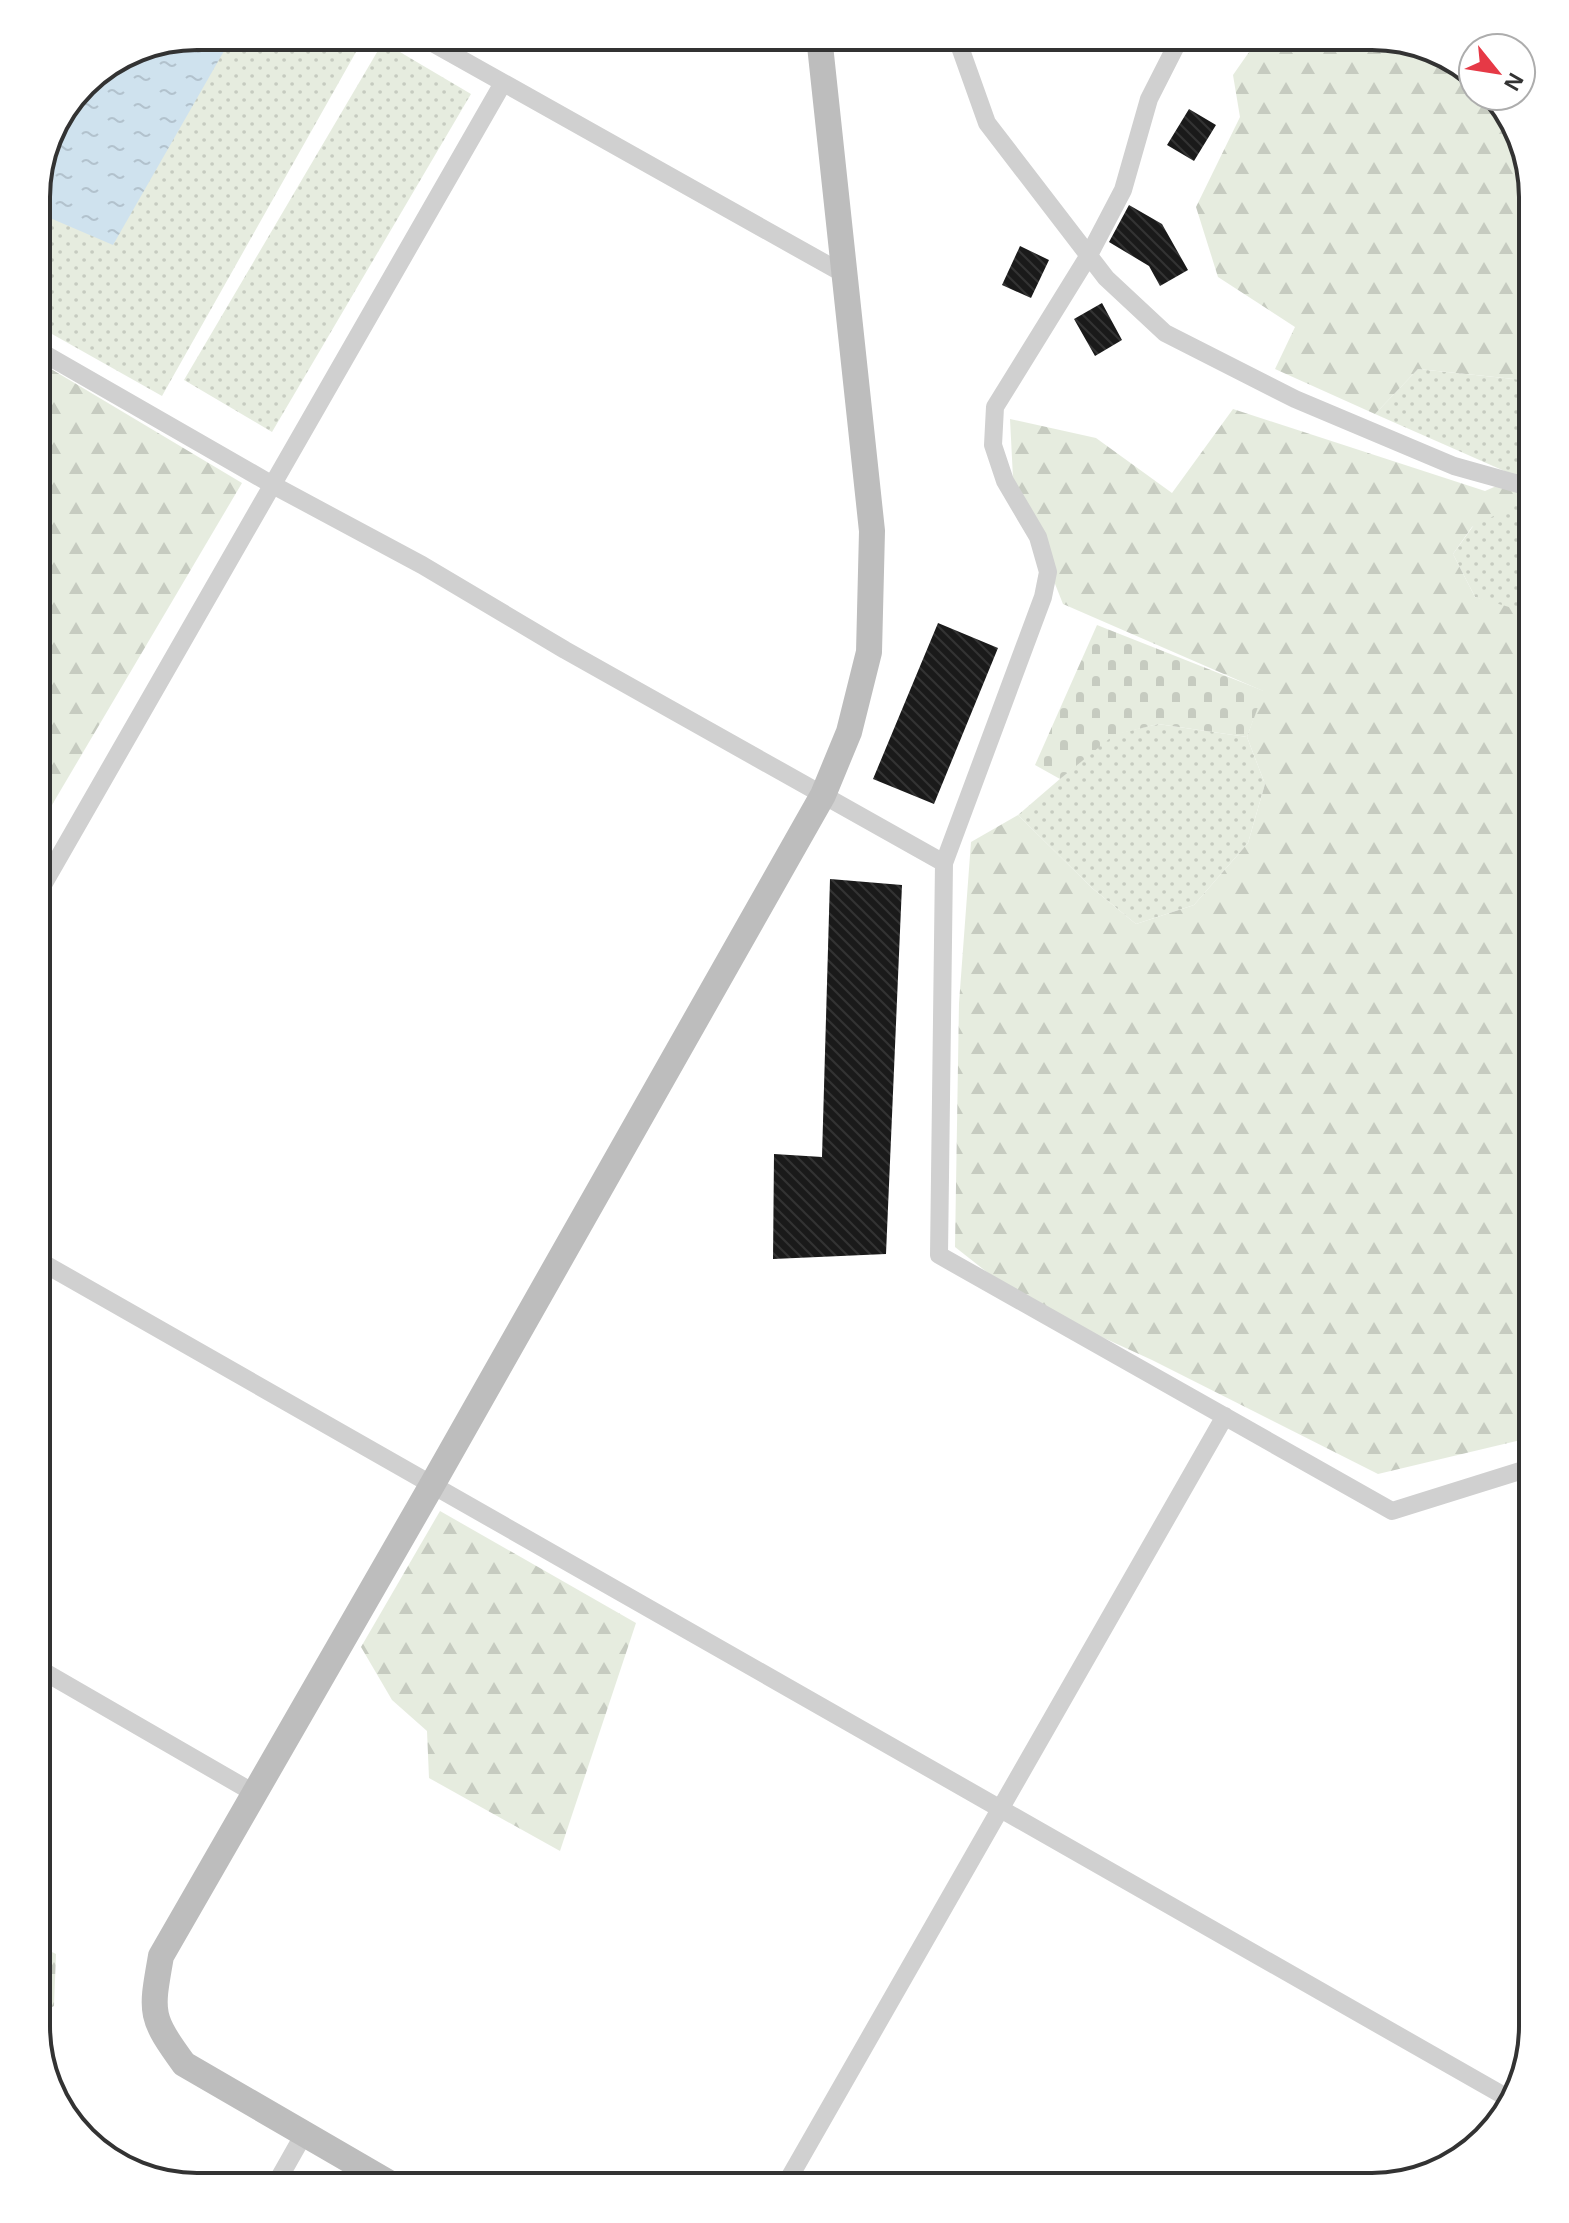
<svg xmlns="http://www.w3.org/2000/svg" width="1569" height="2223" viewBox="0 0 1569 2223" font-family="Helvetica,sans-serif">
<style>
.grass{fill:url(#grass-dots)}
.forest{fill:url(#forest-firs)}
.cemetery{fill:url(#cemetery-stones)}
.water{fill:url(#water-ripples)}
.building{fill:url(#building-back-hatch)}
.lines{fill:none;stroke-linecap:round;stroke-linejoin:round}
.street{stroke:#d0d0d0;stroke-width:18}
.secondary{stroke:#bdbdbd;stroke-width:26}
.rim{fill:none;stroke:#333;stroke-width:4}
</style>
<defs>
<pattern id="grass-dots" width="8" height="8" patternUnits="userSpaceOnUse" patternTransform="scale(2)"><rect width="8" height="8" fill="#e6ecdf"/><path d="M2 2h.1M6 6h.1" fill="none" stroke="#c6cbc0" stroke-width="1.8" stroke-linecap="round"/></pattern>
<pattern id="forest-firs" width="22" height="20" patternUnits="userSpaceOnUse" patternTransform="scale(2)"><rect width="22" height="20" fill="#e6ecdf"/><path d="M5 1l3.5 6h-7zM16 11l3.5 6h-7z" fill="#c6cbc0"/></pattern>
<pattern id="cemetery-stones" width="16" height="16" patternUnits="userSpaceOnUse" patternTransform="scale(2)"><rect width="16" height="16" fill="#e6ecdf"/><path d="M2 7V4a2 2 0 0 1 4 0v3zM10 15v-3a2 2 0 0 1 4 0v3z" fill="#c6cbc0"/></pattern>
<pattern id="water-ripples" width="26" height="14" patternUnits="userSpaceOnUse" patternTransform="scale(2)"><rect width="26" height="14" fill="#cfe2ee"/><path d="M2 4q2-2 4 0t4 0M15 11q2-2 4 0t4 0" fill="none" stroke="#b2c2cd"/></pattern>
<pattern id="building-back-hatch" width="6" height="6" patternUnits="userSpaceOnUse" patternTransform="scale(2)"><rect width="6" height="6" fill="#1a1a1a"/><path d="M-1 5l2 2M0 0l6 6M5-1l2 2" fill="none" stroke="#333"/></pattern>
</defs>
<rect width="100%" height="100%" fill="#fff"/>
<!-- grass -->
<path class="grass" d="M197 36H365L162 396 36 325V186L53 125 90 76 136 48Z
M383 42 471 94 272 432 184 380Z
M1418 369 1533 381V470L1518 477 1375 414Z
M1533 494V619L1475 597 1453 554 1479 518Z
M1158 724 1247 737 1265 784 1248 843 1194 905 1136 924 1092 888 1018 815 1111 735Z"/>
<!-- forest -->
<path class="forest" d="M1292 36H1382L1453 58 1473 78V96H1491L1511 116 1533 197V381L1418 369 1375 414 1275 369 1295 327 1218 277 1196 207 1240 117 1233 75 1256 42Z
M36 360 242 483 36 832Z
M1233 409 1485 491 1533 470V496L1472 527 1453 554 1475 597 1533 614V1437L1378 1474 1152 1360 1025 1302 955 1247 959 1003 971 842 1018 815 1092 888 1136 924 1194 905 1248 843 1265 784 1247 737 1263 691 1063 604 1013 478 1010 419 1096 438 1172 493Z
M440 1511 636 1623 560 1851 429 1778 427 1731 392 1700 361 1647Z
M36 1944 56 1954 54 2006 36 2016Z"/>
<!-- cemetery -->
<path class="cemetery" d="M1097 625 1264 691 1247 737 1158 724 1114 735 1060 779 1035 765Z"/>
<!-- water -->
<path class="water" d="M197 36H205L224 51 113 245 36 212V186L53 125 90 76 136 48Z"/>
<!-- building -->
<path class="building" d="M1189 109 1216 125 1194 161 1167 145Z
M1129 205 1162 224 1188 270 1160 286 1149 266 1109 242Z
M1020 246 1049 260 1031 298 1002 285Z
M1102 303 1122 340 1095 356 1074 319Z
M938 623 998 648 934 804 873 779Z
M830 879 902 885 886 1254 773 1259 774 1154 822 1157Z"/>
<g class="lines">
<!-- street -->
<path class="street" d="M420 36 844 274
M956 36 987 123 1106 278 1165 333 1295 399 1454 466 1533 488
M36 349 271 484 422 565 565 650 944 863 1043 597 1048 572 1038 537 1005 481 993 445 995 407 1089 255 1123 190 1149 99 1181 36
M944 863 939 1255 1392 1511 1533 1467
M36 897 503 83
M36 1259 1513 2101
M36 1667 254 1793
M274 2187 304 2134
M784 2187 1225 1416"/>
<!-- secondary -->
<path class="secondary" d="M396 2187 184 2064C149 2016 151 2013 161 1956L432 1485 823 795 849 732 869 652 872 531 819 36"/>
</g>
<!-- crop -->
<path d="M0 0H1569V2223H0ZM197 50H1372A147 147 0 0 1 1519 197V2026A147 147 0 0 1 1372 2173H197A147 147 0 0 1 50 2026V197A147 147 0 0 1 197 50Z" fill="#fff" fill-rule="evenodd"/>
<path class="rim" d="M197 50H1372A147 147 0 0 1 1519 197V2026A147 147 0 0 1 1372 2173H197A147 147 0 0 1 50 2026V197A147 147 0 0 1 197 50Z"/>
<!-- north arrow -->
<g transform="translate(1497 72) rotate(120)"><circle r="38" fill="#ffffff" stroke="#adadad" stroke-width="2"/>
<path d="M0-6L14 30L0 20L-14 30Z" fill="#e63946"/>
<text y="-12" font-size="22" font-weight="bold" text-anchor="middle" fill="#333333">N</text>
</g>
</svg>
